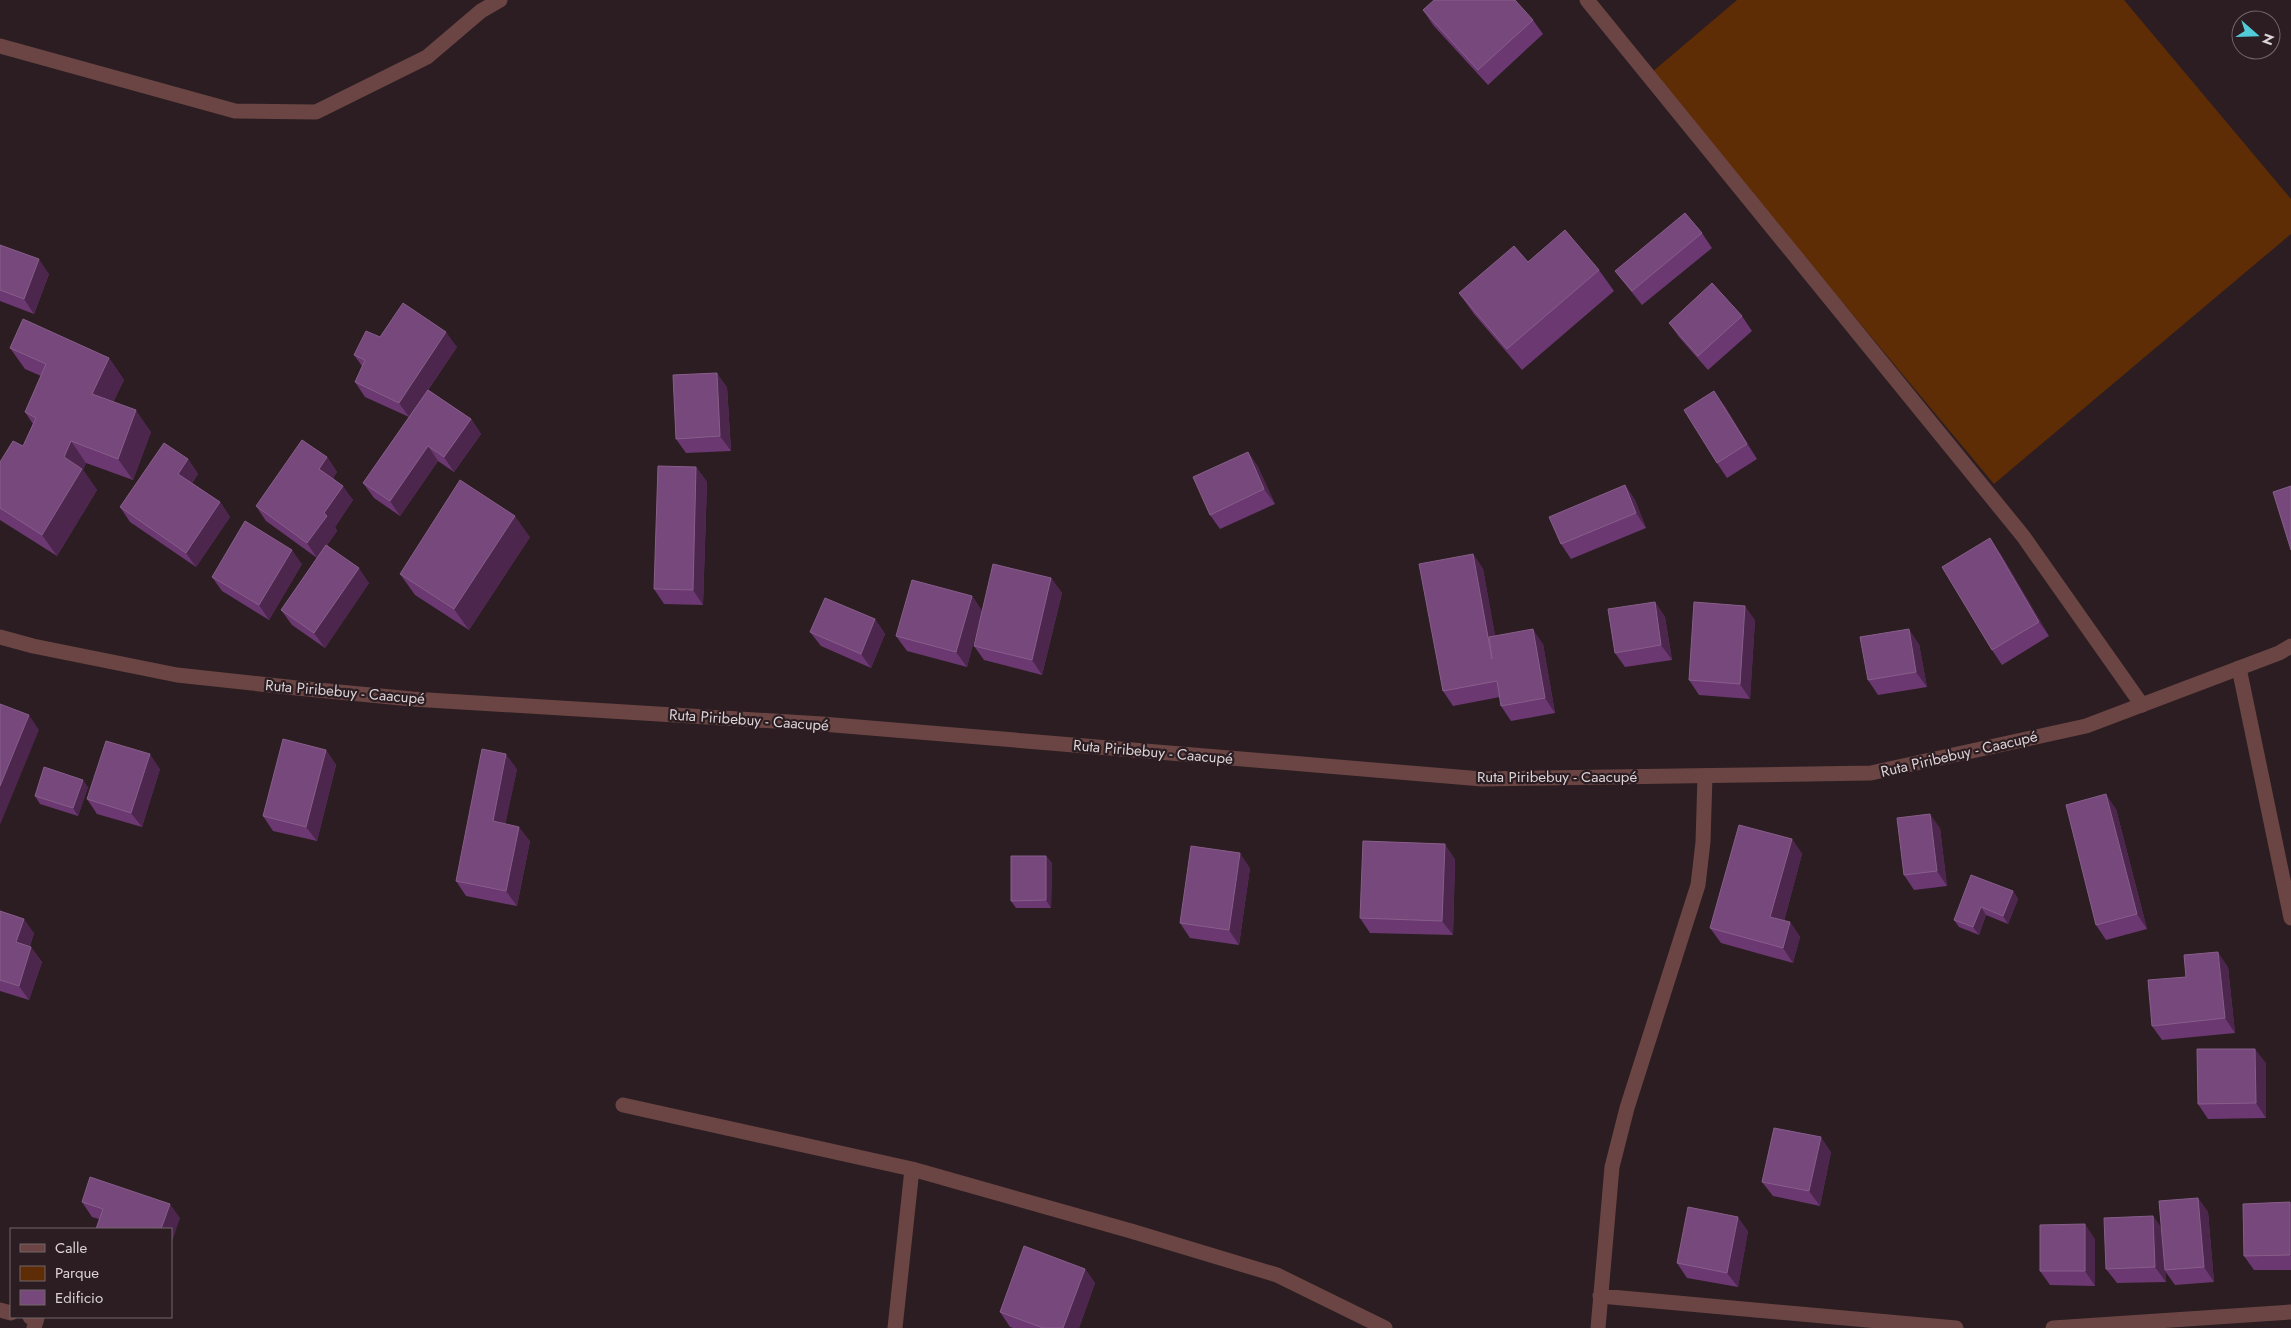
<svg xmlns="http://www.w3.org/2000/svg" width="2291" height="1328" viewBox="0 0 2291 1328" font-family="Jost,sans-serif">
<style>
.green{fill:#5e2c05}
.lines{fill:none;stroke-linecap:round;stroke-linejoin:round}
.minor{stroke:#6a4543;stroke-width:15}
.tertiary{stroke:#6a4543;stroke-width:15}
.wall{fill:#6b3871}
.shaded-wall{fill:#4c264d}
.building{fill:#77487c;stroke:#875e8a}
.labels{text-anchor:middle;stroke-width:4.5;stroke-linejoin:round;paint-order:stroke}
.street-label{font-size:15px;fill:#dcd3d6;stroke:#2b1d22}
</style>
<rect width="100%" height="100%" fill="#2b1d22"/>
<!-- green -->
<path class="green" d="M1737 0H2124L2291 199V234L1994 484 1651 73Z"/>
<g class="lines">
<!-- minor -->
<path class="minor" d="M1587 0 2023 536 2142 705
M0 46 235 111 316 112 427 57 481 11 500 0
M2239 668 2291 918
M623 1105 912 1169 1131 1231 1277 1275 1385 1328
M1600 1296 1956 1328
M0 1310 11 1313
M30 1317 37 1318 34 1328
M895 1328 912 1169
M1598 1328 1612 1167 1627 1108 1698 885 1703 842 1705 776
M2053 1328 2291 1312"/>
<!-- tertiary -->
<path class="tertiary" d="M0 637 33 646 177 675 297 688 412 699 822 724 1482 779 1871 773 2086 726 2279 653 2291 646"/>
</g>
<!-- wall -->
<path class="wall" d="M1423 10 1533 20 1543 34 1488 85 1433 25Z
M1702 233 1712 248 1642 305 1626 285 1615 271Z
M0 245 49 274 34 314 0 301Z
M1528 262 1599 270 1614 291 1522 370 1474 314 1459 293Z
M1742 316 1752 331 1708 370 1679 337 1669 323Z
M380 337 457 347 428 390 471 419 481 434 454 472 438 461 400 516 374 498 363 483 409 417 365 397 355 382 362 366 354 355Z
M10 348 109 358 124 380 113 402 151 432 133 480 86 463 83 470 97 490 57 556 0 520V462L23 446 33 424 25 412 41 376 25 369Z
M727 387 731 451 686 453 676 439Z
M1724 405 1757 459 1727 478 1717 463Z
M1248 452 1258 467 1275 504 1220 529 1210 515Z
M327 457 337 472 333 478 353 500 335 527 337 531 327 545 369 583 325 648 292 625 281 610 317 558 266 521 256 506Z
M188 459 198 474 192 483 220 502 230 517 196 567 130 522 120 507Z
M696 467 707 482 703 605 664 604 654 589Z
M1625 485 1635 500 1646 528 1571 559 1561 544Z
M530 537 469 630 415 595 400 574Z
M2000 553 2049 636 2002 665 1992 650Z
M1473 554 1483 569 1495 636 1543 644 1555 713 1511 721 1501 706 1500 697 1453 706 1443 691Z
M302 564 269 620 222 591 212 577Z
M1051 578 1062 593 1042 675 984 660 974 646 980 618 967 667 907 651 896 636 972 596 982 611Z
M1655 602 1665 617 1672 660 1625 667 1615 653Z
M875 619 885 634 871 668 821 646 810 632Z
M1755 620 1750 699 1699 695 1689 680Z
M1919 644 1927 687 1878 695 1868 680Z
M326 750 336 765 317 841 273 831 263 816Z
M160 769 142 827 97 814 87 799Z
M517 769 505 824 530 841 517 906 466 896 456 881Z
M88 787 78 816 40 804 35 796Z
M2116 809 2147 929 2106 940 2096 925Z
M1940 828 1947 886 1914 890 1904 875Z
M1792 839 1802 854 1784 921 1790 922 1800 937 1793 963 1721 943 1710 928Z
M1046 856 1052 863 1051 908H1016L1011 901Z
M1455 859 1453 935 1370 933 1360 918Z
M1250 868 1239 945 1190 938 1180 923Z
M2013 891 2018 899 2008 924 1986 915 1979 935 1959 927 1954 920Z
M0 911 34 933 30 946 42 962 29 1000 0 991Z
M2228 967 2235 1033 2162 1040 2152 1026 2186 977Z
M2266 1063V1118L2208 1119 2198 1104Z
M1831 1152 1820 1206 1773 1196 1762 1182Z
M2198 1198 2208 1212 2214 1282 2175 1285 2165 1271 2166 1282 2117 1283 2106 1269 2153 1216 2161 1228Z
M82 1202 180 1218 171 1229H96L99 1219 92 1217Z
M2291 1204V1270H2254L2244 1256Z
M1748 1231 1738 1287 1687 1278 1677 1263Z
M2095 1239V1286L2050 1285 2040 1271Z
M1085 1269 1095 1283 1079 1328H1013L1010 1327 1000 1312Z"/>
<!-- shaded-wall -->
<path class="shaded-wall" d="M39 259 49 274 34 314 24 299Z
M446 332 457 347 409 417 399 403Z
M109 358 124 380 107 416 92 394Z
M717 373 727 387 731 451 720 436Z
M1714 391 1724 405 1757 459 1747 444Z
M136 410 151 432 133 480 118 459Z
M471 419 481 434 454 472 444 457Z
M71 441 86 463 83 470 97 490 57 556 42 535 64 457Z
M428 446 438 461 400 516 390 501Z
M1248 452 1258 467 1275 504 1264 489Z
M327 457 337 472 329 483 319 469Z
M188 459 198 474 188 488 178 474Z
M696 467 707 482 703 605 693 590Z
M1625 485 1635 500 1646 528 1636 513Z
M343 486 353 500 335 527 337 531 317 558 307 543 324 513Z
M220 502 230 517 196 567 186 553Z
M515 516 530 537 469 630 454 609Z
M1990 538 2000 553 2049 636 2039 622Z
M292 550 302 564 269 620 259 605Z
M1473 554 1483 569 1502 673 1492 659Z
M359 568 369 583 325 648 314 633Z
M1051 578 1062 593 1042 675 1032 660Z
M972 596 982 611 967 667 956 652Z
M1655 602 1665 617 1672 660 1661 645Z
M1745 606 1755 620 1750 699 1740 684Z
M875 619 885 634 871 668 861 654Z
M1533 629 1543 644 1555 713 1545 698Z
M1909 629 1919 644 1927 687 1916 672Z
M29 715 39 730 0 825V786Z
M326 750 336 765 317 841 306 827Z
M150 754 160 769 142 827 131 813Z
M506 754 517 769 503 836 493 821Z
M83 780 88 787 78 816 73 808Z
M2106 794 2116 809 2147 929 2137 914Z
M1930 814 1940 828 1947 886 1937 871Z
M519 827 530 841 517 906 506 891Z
M1792 839 1802 854 1781 932 1770 917Z
M1445 844 1455 859 1453 935 1442 921Z
M1240 853 1250 868 1239 945 1229 930Z
M1046 856 1052 863 1051 908 1046 900Z
M2013 891 2018 899 2008 924 2003 916Z
M1981 907 1986 915 1979 935 1973 927Z
M24 919 34 933 26 957 16 942Z
M1790 922 1800 937 1793 963 1783 948Z
M31 947 42 962 29 1000 19 986Z
M2218 952 2228 967 2235 1033 2225 1018Z
M2255 1049 2266 1063V1118L2256 1103Z
M1821 1137 1831 1152 1820 1206 1809 1191Z
M2198 1198 2208 1212 2214 1282 2204 1267Z
M2290 1202 2291 1204V1256L2290 1255Z
M170 1204 180 1218 171 1245V1229H161Z
M2153 1216 2164 1231 2166 1282 2155 1267Z
M1738 1217 1748 1231 1738 1287 1727 1273Z
M2085 1224 2095 1239V1286L2085 1271Z
M1085 1269 1095 1283 1079 1328H1063Z"/>
<!-- building -->
<path class="building" d="M1434 0H1515L1533 20 1478 70 1423 10Z
M1685 213 1702 233 1632 291 1615 271Z
M1565 230 1599 270 1507 349 1459 293 1514 246 1528 262Z
M0 245 39 259 24 299 0 290Z
M1712 283 1742 316 1698 356 1669 323Z
M403 303 446 332 399 403 355 382 365 360 354 355 366 331 380 337Z
M23 319 109 358 92 394 136 410 118 459 71 441 64 457 82 469 42 535 0 508V462L13 441 23 446 36 418 25 412 46 364 10 348Z
M717 373 720 436 676 439 673 375Z
M428 390 471 419 444 457 428 446 390 501 363 483Z
M1714 391 1747 444 1717 463 1684 410Z
M302 440 327 457 319 469 343 486 324 513 327 516 307 543 256 506Z
M164 443 188 459 178 474 220 502 186 553 120 507Z
M1248 452 1264 489 1210 515 1193 477Z
M658 466 696 467 693 590 654 589Z
M460 480 515 516 454 609 400 574Z
M1625 485 1636 513 1561 544 1549 517Z
M2291 486V550L2273 492Z
M245 521 292 550 259 605 212 577Z
M1990 538 2039 622 1992 650 1942 567Z
M326 545 359 568 314 633 281 610Z
M1473 554 1492 659 1489 637 1533 629 1545 698 1501 706 1497 681 1443 691 1419 564Z
M993 564 1051 578 1032 660 974 646Z
M912 580 972 596 956 652 896 636Z
M825 598 875 619 861 654 810 632Z
M1655 602 1661 645 1615 653 1608 609Z
M1694 602 1745 606 1740 684 1689 680Z
M1909 629 1916 672 1868 680 1860 637Z
M0 704 29 715 0 786Z
M283 739 326 750 306 827 263 816Z
M106 741 150 754 131 813 87 799Z
M482 749 506 754 493 821 519 827 506 891 456 881Z
M44 767 83 780 73 808 35 796Z
M2106 794 2137 914 2096 925 2066 805Z
M1930 814 1937 871 1904 875 1897 818Z
M1739 825 1792 839 1770 917 1790 922 1783 948 1710 928Z
M1363 841 1445 844 1442 921 1360 918Z
M1191 846 1240 853 1229 930 1180 923Z
M1011 856H1046V900L1011 901Z
M1971 875 2013 891 2003 916 1981 907 1973 927 1954 920Z
M0 911 24 919 16 942 31 947 19 986 0 980Z
M2218 952 2225 1018 2152 1026 2148 980 2186 977 2184 955Z
M2197 1049H2255L2256 1103 2198 1104Z
M1774 1128 1821 1137 1809 1191 1762 1182Z
M90 1177 170 1204 161 1229 153 1228 152 1229H96L103 1209 82 1202Z
M2198 1198 2204 1267 2165 1270 2159 1201Z
M2290 1202V1255L2244 1256 2243 1204Z
M1688 1207 1738 1217 1727 1273 1677 1263Z
M2153 1216 2155 1267 2106 1269 2104 1218Z
M2085 1224V1271H2040V1225Z
M1024 1246 1085 1269 1063 1328H1043L1000 1312Z"/>
<g class="labels">
<!-- street labels -->
<g class="street-label">
<text transform="translate(345 692) rotate(5)" y="5">Ruta Piribebuy - Caacupé</text>
<text transform="translate(749 720) rotate(4)" y="5">Ruta Piribebuy - Caacupé</text>
<text transform="translate(1153 752) rotate(5)" y="5">Ruta Piribebuy - Caacupé</text>
<text transform="translate(1959 754) rotate(-13)" y="5">Ruta Piribebuy - Caacupé</text>
<text x="1557" y="782">Ruta Piribebuy - Caacupé</text>
</g>
</g>
<!-- legend -->
<rect x="10" y="1228" width="162" height="90" fill="#2b1d22" stroke="#72666a"/>
<rect x="20" y="1244" width="25" height="8" fill="#6a4543" stroke="#72666a"/>
<text x="55" y="1253" font-size="15" fill="#dcd3d6">Calle</text>
<rect x="20" y="1266" width="25" height="15" fill="#5e2c05" stroke="#72666a"/>
<text x="55" y="1278" font-size="15" fill="#dcd3d6">Parque</text>
<rect x="20" y="1290" width="25" height="15" fill="#77487c" stroke="#72666a"/>
<text x="55" y="1303" font-size="15" fill="#dcd3d6">Edificio</text>
<!-- north arrow -->
<g transform="translate(2256 35) rotate(110)"><circle r="24" fill="#2b1d22" stroke="#72666a"/>
<path d="M0-4L9 19L0 12L-9 19Z" fill="#52cbd8"/>
<text y="-8" font-size="14" font-weight="bold" text-anchor="middle" fill="#dcd3d6">N</text>
</g>
</svg>
